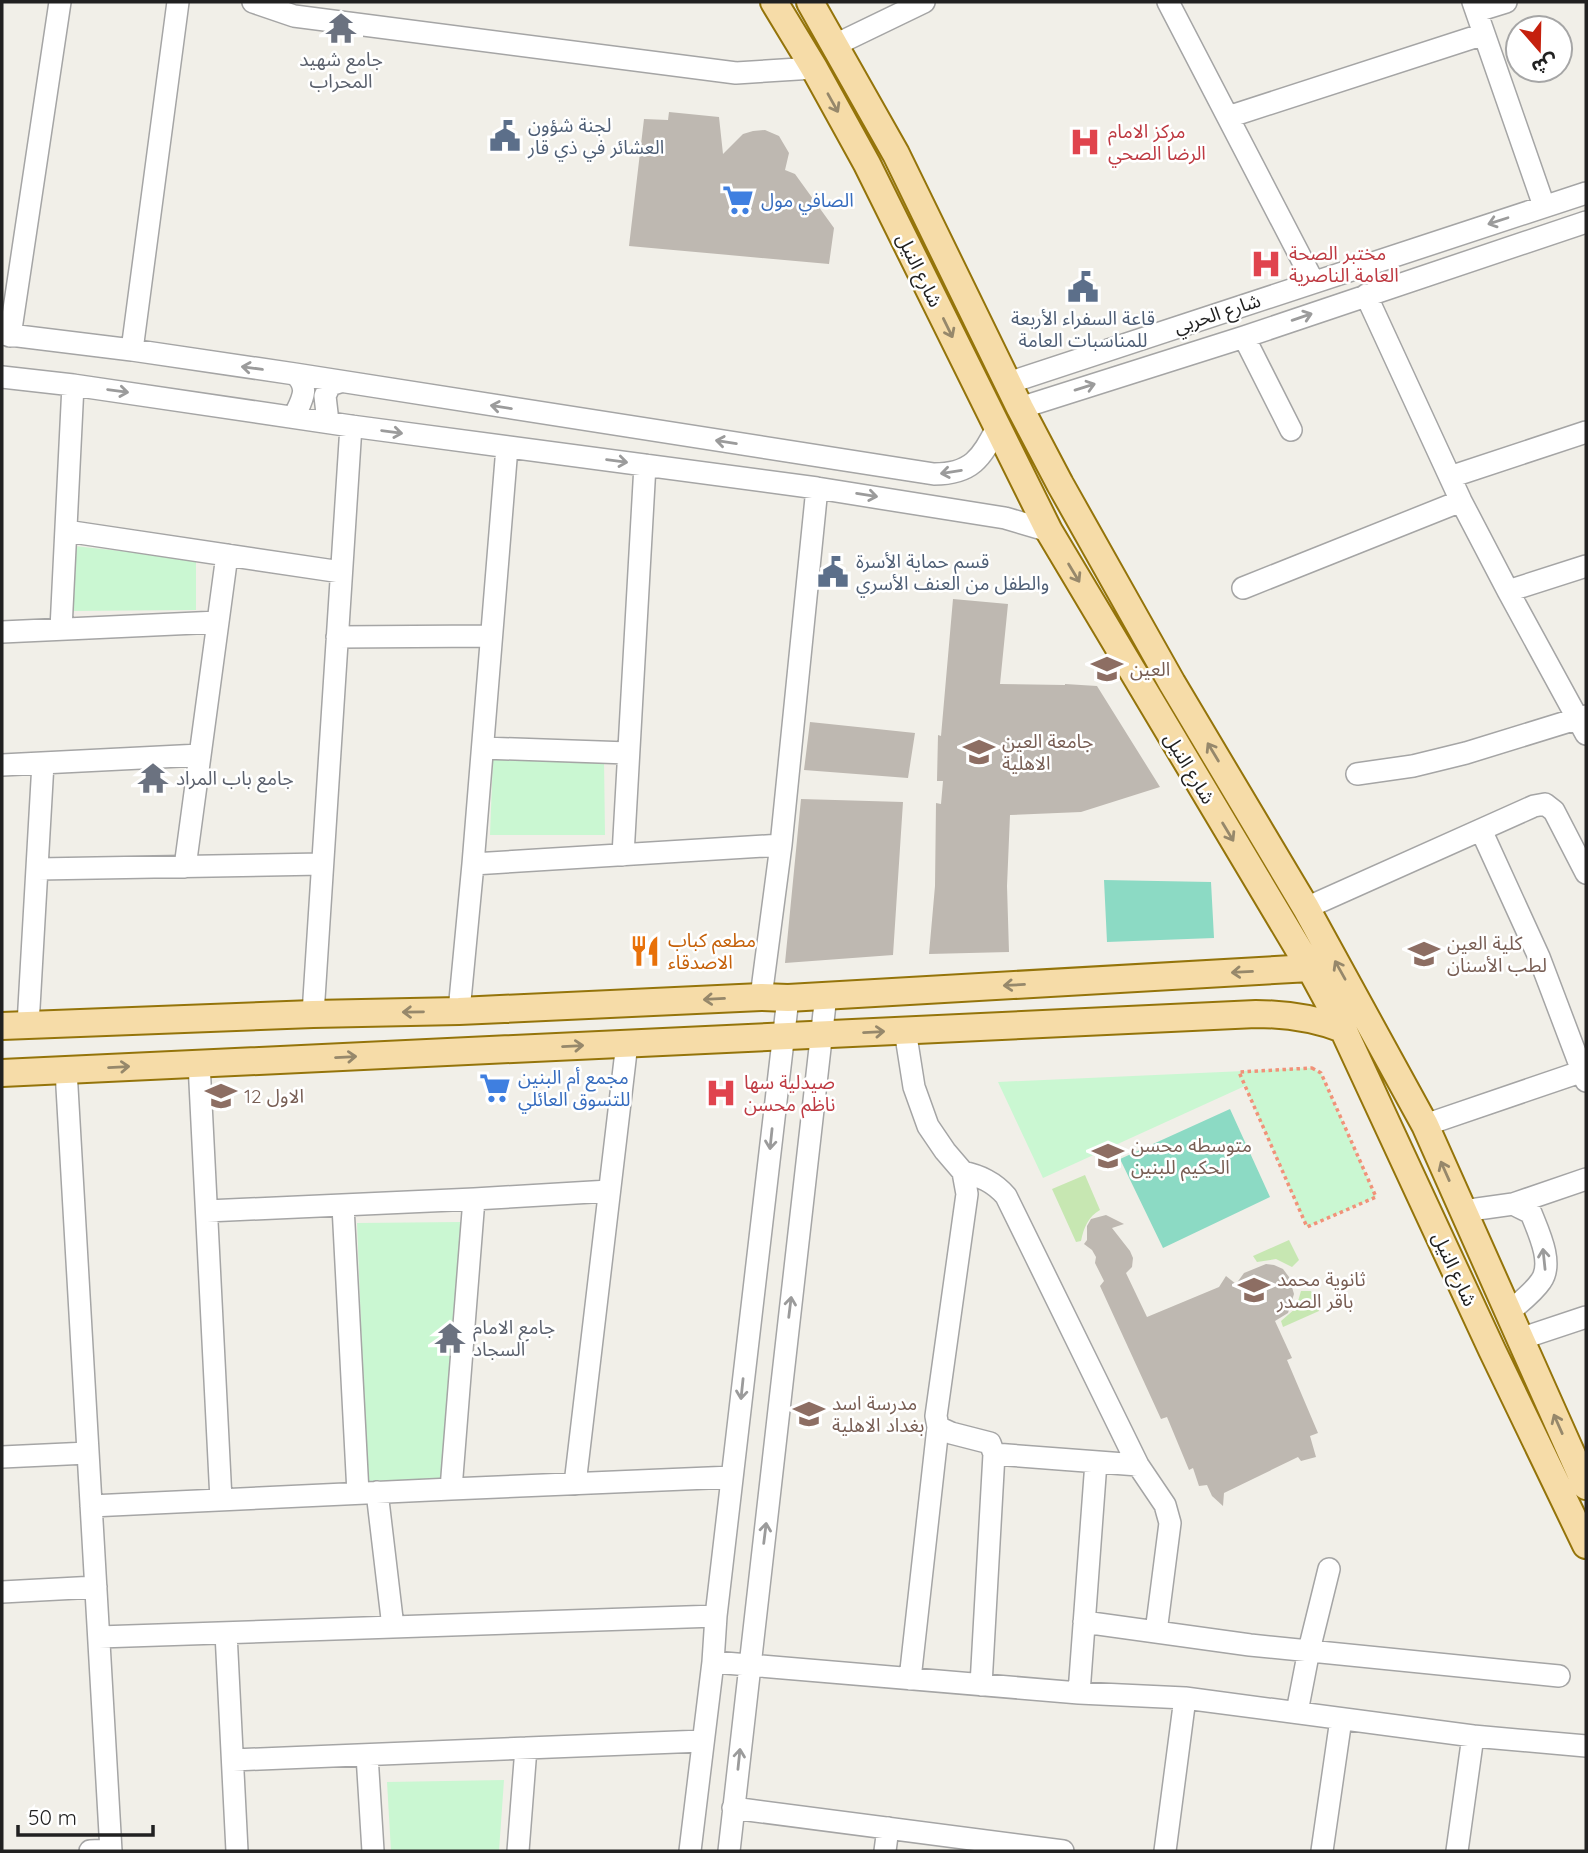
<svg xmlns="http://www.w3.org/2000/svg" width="1588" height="1853" viewBox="0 0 1588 1853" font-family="Quicksand,'Noto Sans Arabic',sans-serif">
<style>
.grass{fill:#c7e7b2}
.park{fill:#caf7d2}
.pitch{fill:#8cdac4}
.building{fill:#beb8b1}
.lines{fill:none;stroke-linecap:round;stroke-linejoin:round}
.minor-casing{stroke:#a5a5a5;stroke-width:24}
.major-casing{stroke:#94740a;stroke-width:30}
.path{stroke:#f19279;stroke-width:3.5;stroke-dasharray:3.5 3.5;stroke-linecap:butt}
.minor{stroke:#fff;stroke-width:21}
.major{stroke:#f6dca8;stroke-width:26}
.oneway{stroke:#96886b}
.oneway2{stroke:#9b9b9b}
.labels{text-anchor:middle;stroke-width:5;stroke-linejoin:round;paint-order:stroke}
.worship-label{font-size:19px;fill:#5b616d;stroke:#fff;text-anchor:start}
.service-label{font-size:19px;fill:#4e5e75;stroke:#fff;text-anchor:start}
.health-label{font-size:19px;fill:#be3a42;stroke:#fff;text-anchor:start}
.shop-label{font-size:19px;fill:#366cbe;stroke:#fff;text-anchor:start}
.street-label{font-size:19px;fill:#212121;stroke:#fff}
.education-label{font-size:19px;fill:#785e54;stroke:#fff;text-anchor:start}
.food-label{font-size:19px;fill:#c56008;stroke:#fff;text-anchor:start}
</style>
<rect width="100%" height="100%" fill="#f1efe8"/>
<!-- grass -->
<path class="grass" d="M1085 1175 1100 1210C1088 1217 1084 1227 1081 1241L1076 1242 1052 1189Z
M1289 1240 1299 1260 1292 1267 1276 1259 1257 1262 1253 1256Z
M1301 1291H1311L1319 1311 1283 1327 1281 1321 1296 1308Z"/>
<!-- park -->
<path class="park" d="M74 546 196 559V610L74 611Z
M493 756 604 759 605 835H490Z
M1312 1068 1321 1073 1376 1197 1307 1227 1245 1086 1043 1178 998 1082Z
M461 1222 441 1480 367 1481 357 1223Z
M504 1780 499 1851H391L387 1782Z"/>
<!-- pitch -->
<path class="pitch" d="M1104 880 1211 882 1214 938 1107 942Z
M1230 1109 1270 1197 1163 1248 1120 1159Z"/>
<!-- building -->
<path class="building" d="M669 112 719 117 723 154 743 134 753 131 765 130 779 136 789 153 785 170 795 174 834 228 829 264 629 246 644 119 668 120Z
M953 599 1008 604 1000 684 1065 685V684L1097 686 1160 787 1081 812 1010 815 1007 886 1009 952 929 954 935 886 936 803 941 804 943 781H937L938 735 941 736Z
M810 722 915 733 908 778 804 770Z
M801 799 903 802 893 955 785 963Z
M1106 1215 1124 1224 1112 1228 1130 1251 1133 1258 1132 1267 1126 1273 1147 1317 1219 1287 1226 1276 1236 1284 1244 1273 1266 1264 1274 1265 1283 1269 1289 1277 1294 1294 1288 1313 1275 1321 1292 1358 1287 1360 1318 1433 1310 1436 1316 1457 1301 1461 1298 1457 1224 1493 1223 1506 1212 1496 1207 1485 1199 1486 1193 1468 1189 1470 1167 1417 1161 1419 1100 1286 1104 1281 1095 1263 1096 1257 1092 1250 1084 1244 1087 1240V1226L1091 1219Z"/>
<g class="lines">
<defs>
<path id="minor" d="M253 2 294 16 736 73 814 68
M1168 2 1313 281
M1473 2 1544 206
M1477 11 1506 2
M835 45 924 2
M1228 117 1484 34
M1366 295 1461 501 1508 591 1586 734
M2 334 132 350 295 374 934 474C972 474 981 458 997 428
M10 336 60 2
M1244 337 1291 430
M132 350 178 2
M2 377 73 385 351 426 817 488 1005 518 1049 531
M1008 383 1586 193
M1020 408 1244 337 1586 222
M294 417C301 401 311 388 295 374
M328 422 325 396 330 385 340 382
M1450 477 1586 432
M66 531 341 572
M1243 588 1461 501
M1508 591 1586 566
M61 629 73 385
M2 632 218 622
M337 637 491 636
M483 748 628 753
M2 765 200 755
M1357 774 1413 766 1466 753 1586 716
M1481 830 1539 957 1586 1081
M623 855 645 465
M473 864 781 845
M185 867 227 555
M38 869 322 864
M1306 908 1534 806 1545 804 1554 811 1586 873
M761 997 781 845 817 488
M459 1011 473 864 507 447
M313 1014 351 426
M28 1025 43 763
M905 1030 914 1087 928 1126 945 1151 963 1172 967 1194 936 1416 938 1427 951 1433 990 1443 994 1454 981 1685
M199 1063 221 1500
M66 1070 111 1851
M1425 1125 1586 1070
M963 1172C980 1176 994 1182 1006 1196L1138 1465 1165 1505 1170 1523 1156 1632
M1513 1204 1586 1179
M343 1206 358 1493
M207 1211 474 1199 609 1191
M1463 1211 1513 1204 1531 1213C1538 1231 1554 1263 1541 1281 1533 1293 1519 1303 1509 1312
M1520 1339 1586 1317
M994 1454 1138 1465
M2 1457 88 1453
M575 1484 627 1043
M451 1489 474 1199
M377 1492 393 1627
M91 1506 451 1489 732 1477
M2 1592 96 1587
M1084 1622 1250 1645 1559 1676
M226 1633 237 1851
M99 1637 716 1616
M713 1662 1079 1693 1185 1698 1473 1736 1586 1746
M910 1679 938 1427
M1079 1693 1096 1462
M1297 1712 1309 1650 1329 1569
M367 1755 373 1851
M233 1760 702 1741
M733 1808 1063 1851
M90 1851 111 1850
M518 1851 526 1748
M690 1851 713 1662 716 1616 788 998
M729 1851 826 995
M885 1851 888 1828
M1165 1851 1185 1698
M1322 1851 1341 1719
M1457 1851 1473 1736"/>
<path id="major" d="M774 2 814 68 867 164 1049 531 1310 968 1343 1029 1492 1350 1586 1545
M810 2 896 154 1020 408 1060 484 1172 683 1306 908 1425 1125 1586 1486
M2 1026 313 1014 459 1011 761 997 788 998 1310 968
M2 1073 1256 1014C1287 1014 1314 1018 1343 1029"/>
</defs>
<!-- minor casing -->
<use href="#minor" class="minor-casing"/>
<!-- major casing -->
<use href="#major" class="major-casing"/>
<!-- path -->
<path class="path" d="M1312 1068 1321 1073 1376 1197 1307 1227 1239 1072Z"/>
<!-- minor -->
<use href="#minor" class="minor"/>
<!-- major -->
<use href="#major" class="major"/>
</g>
<!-- one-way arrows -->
<defs><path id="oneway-shaft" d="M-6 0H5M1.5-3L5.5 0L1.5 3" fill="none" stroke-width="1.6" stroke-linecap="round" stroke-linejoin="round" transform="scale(1.75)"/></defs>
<g class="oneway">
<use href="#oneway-shaft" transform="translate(833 103) rotate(61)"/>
<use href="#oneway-shaft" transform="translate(948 328) rotate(64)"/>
<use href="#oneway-shaft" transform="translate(1074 573) rotate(59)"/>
<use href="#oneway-shaft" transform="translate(1213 752) rotate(-121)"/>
<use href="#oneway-shaft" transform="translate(1228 832) rotate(59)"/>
<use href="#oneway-shaft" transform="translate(1340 970) rotate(-119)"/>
<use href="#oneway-shaft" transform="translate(1242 972) rotate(177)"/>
<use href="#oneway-shaft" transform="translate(1014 985) rotate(177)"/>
<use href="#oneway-shaft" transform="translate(714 999) rotate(177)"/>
<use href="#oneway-shaft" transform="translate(413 1012) rotate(179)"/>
<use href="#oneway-shaft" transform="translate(874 1032) rotate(-3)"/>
<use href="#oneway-shaft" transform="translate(573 1046) rotate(-3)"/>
<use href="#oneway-shaft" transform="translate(346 1057) rotate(-3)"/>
<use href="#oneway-shaft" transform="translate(119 1067) rotate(-3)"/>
<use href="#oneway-shaft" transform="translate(1445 1171) rotate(-114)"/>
<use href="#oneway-shaft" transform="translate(1558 1424) rotate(-114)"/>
</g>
<g class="oneway2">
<use href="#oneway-shaft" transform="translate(1498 221) rotate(162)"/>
<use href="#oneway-shaft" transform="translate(1302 317) rotate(-19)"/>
<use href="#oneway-shaft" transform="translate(252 368) rotate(-172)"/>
<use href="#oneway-shaft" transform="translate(1085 387) rotate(-17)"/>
<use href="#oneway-shaft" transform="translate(118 391) rotate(8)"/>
<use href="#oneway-shaft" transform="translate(501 407) rotate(-171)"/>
<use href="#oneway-shaft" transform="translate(392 432) rotate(8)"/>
<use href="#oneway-shaft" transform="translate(726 442) rotate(-171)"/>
<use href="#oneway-shaft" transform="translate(617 461) rotate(7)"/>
<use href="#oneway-shaft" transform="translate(951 472) rotate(171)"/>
<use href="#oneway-shaft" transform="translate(867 495) rotate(9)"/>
<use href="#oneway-shaft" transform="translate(771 1139) rotate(96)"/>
<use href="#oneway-shaft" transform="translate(1544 1259) rotate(-96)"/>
<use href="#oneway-shaft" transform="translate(790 1307) rotate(-83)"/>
<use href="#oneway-shaft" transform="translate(742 1389) rotate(96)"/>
<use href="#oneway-shaft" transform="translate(765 1533) rotate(-83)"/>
<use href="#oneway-shaft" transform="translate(739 1759) rotate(-84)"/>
</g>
<!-- icons -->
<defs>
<symbol id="temple-bare" viewBox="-9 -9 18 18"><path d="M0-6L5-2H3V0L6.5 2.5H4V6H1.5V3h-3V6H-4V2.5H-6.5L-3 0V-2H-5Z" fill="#6b7280" stroke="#fff" stroke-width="2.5" paint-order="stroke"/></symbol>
<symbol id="civic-bare" viewBox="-9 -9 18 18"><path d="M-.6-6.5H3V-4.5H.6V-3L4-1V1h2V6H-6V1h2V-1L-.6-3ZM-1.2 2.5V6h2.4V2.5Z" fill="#5c6f8a" stroke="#fff" stroke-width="2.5" paint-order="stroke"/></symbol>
<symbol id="hospital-bare" viewBox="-9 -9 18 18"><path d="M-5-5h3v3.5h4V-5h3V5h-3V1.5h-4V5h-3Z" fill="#e0444e" stroke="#fff" stroke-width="2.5" paint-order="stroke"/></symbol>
<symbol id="supermarket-bare" viewBox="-9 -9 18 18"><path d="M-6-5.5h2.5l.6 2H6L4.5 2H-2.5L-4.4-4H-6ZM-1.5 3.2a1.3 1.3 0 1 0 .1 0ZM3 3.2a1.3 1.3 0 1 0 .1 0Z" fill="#3f7fe0" stroke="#fff" stroke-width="2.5" paint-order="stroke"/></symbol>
<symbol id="university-bare" viewBox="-9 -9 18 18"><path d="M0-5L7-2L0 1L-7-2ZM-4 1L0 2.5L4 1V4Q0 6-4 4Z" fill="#8d6e63" stroke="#fff" stroke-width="2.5" paint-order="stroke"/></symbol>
<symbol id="restaurant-bare" viewBox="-9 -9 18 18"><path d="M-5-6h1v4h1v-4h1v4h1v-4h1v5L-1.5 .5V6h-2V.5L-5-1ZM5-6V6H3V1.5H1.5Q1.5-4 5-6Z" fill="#e8710a" stroke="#fff" stroke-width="2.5" paint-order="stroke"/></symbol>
<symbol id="school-bare" viewBox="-9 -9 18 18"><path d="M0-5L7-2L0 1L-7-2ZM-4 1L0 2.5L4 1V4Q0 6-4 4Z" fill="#8d6e63" stroke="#fff" stroke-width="2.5" paint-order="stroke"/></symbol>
</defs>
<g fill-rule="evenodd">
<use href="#temple-bare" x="319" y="6" width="44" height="44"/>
<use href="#civic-bare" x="483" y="114" width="44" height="44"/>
<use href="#hospital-bare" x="1063" y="120" width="44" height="44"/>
<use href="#supermarket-bare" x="716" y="178" width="44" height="44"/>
<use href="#hospital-bare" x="1244" y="242" width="44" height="44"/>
<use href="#civic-bare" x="1061" y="265" width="44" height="44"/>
<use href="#civic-bare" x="811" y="550" width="44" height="44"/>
<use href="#university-bare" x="1085" y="647" width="44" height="44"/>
<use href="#university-bare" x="957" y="730" width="44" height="44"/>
<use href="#temple-bare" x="131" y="756" width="44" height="44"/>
<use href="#restaurant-bare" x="623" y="929" width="44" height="44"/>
<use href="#university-bare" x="1402" y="932" width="44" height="44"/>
<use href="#supermarket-bare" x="473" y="1066" width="44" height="44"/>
<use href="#hospital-bare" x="699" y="1071" width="44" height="44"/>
<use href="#school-bare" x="199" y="1074" width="44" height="44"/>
<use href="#school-bare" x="1086" y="1134" width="44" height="44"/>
<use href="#school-bare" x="1232" y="1268" width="44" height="44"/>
<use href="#temple-bare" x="428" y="1316" width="44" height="44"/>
<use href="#school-bare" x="787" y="1392" width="44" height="44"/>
</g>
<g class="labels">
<!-- worship labels -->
<g class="worship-label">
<text x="341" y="66" text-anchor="middle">جامع شهيد<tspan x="341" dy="22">المحراب</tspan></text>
<text x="176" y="785">جامع باب المراد</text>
<text x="473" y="1334">جامع الامام<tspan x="473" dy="22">السجاد</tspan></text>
</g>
<!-- service labels -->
<g class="service-label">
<text x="528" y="132">لجنة شؤون<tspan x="528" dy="22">العشائر في ذي قار</tspan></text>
<text x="1083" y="325" text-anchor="middle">قاعة السفراء الأربعة<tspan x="1083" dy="22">للمناسبات العامة</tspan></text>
<text x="856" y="568">قسم حماية الأسرة<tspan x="856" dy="22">والطفل من العنف الأسري</tspan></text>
</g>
<!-- health labels -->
<g class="health-label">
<text x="1108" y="138">مركز الامام<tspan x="1108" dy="22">الرضا الصحي</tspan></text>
<text x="1289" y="260">مختبر الصحة<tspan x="1289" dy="22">العامة الناصرية</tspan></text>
<text x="744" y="1089">صيدلية سها<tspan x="744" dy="22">ناظم محسن</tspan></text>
</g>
<!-- shop labels -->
<g class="shop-label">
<text x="761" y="207">الصافي مول</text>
<text x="518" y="1084">مجمع أم البنين<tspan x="518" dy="22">للتسوق العائلي</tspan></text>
</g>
<!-- street labels -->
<g class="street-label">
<text transform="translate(920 270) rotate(64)" y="7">شارع النيل</text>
<text transform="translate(1217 313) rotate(-18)" y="7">شارع الحربي</text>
<text transform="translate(1190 768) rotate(59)" y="7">شارع النيل</text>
<text transform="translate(1455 1269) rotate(65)" y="7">شارع النيل</text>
</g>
<!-- education labels -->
<g class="education-label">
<text x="1130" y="676">العين</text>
<text x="1002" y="748">جامعة العين<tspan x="1002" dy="22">الاهلية</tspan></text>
<text x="1447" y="950">كلية العين<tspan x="1447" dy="22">لطب الأسنان</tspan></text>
<text x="244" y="1103">الاول 12</text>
<text x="1131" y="1152">متوسطه محسن<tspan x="1131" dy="22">الحكيم للبنين</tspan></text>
<text x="1277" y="1286">ثانوية محمد<tspan x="1277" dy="22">باقر الصدر</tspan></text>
<text x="832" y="1410">مدرسة اسد<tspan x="832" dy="22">بغداد الاهلية</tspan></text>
</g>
<!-- food labels -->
<g class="food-label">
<text x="668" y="947">مطعم كباب<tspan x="668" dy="22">الاصدقاء</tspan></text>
</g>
</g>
<!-- border -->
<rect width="1588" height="1853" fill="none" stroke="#212121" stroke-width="7"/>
<!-- north arrow -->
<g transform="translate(1539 49) rotate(160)"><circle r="33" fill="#ffffff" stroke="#a6a6a6" stroke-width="2"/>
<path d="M0-5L12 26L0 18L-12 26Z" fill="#c5200d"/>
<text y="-10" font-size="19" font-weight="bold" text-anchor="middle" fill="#212121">ش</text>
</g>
<!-- scale -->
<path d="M18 1825v10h135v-10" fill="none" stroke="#212121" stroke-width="3.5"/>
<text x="28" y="1825" font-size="21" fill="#212121" stroke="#ffffff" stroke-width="5" paint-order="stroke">50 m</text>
</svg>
